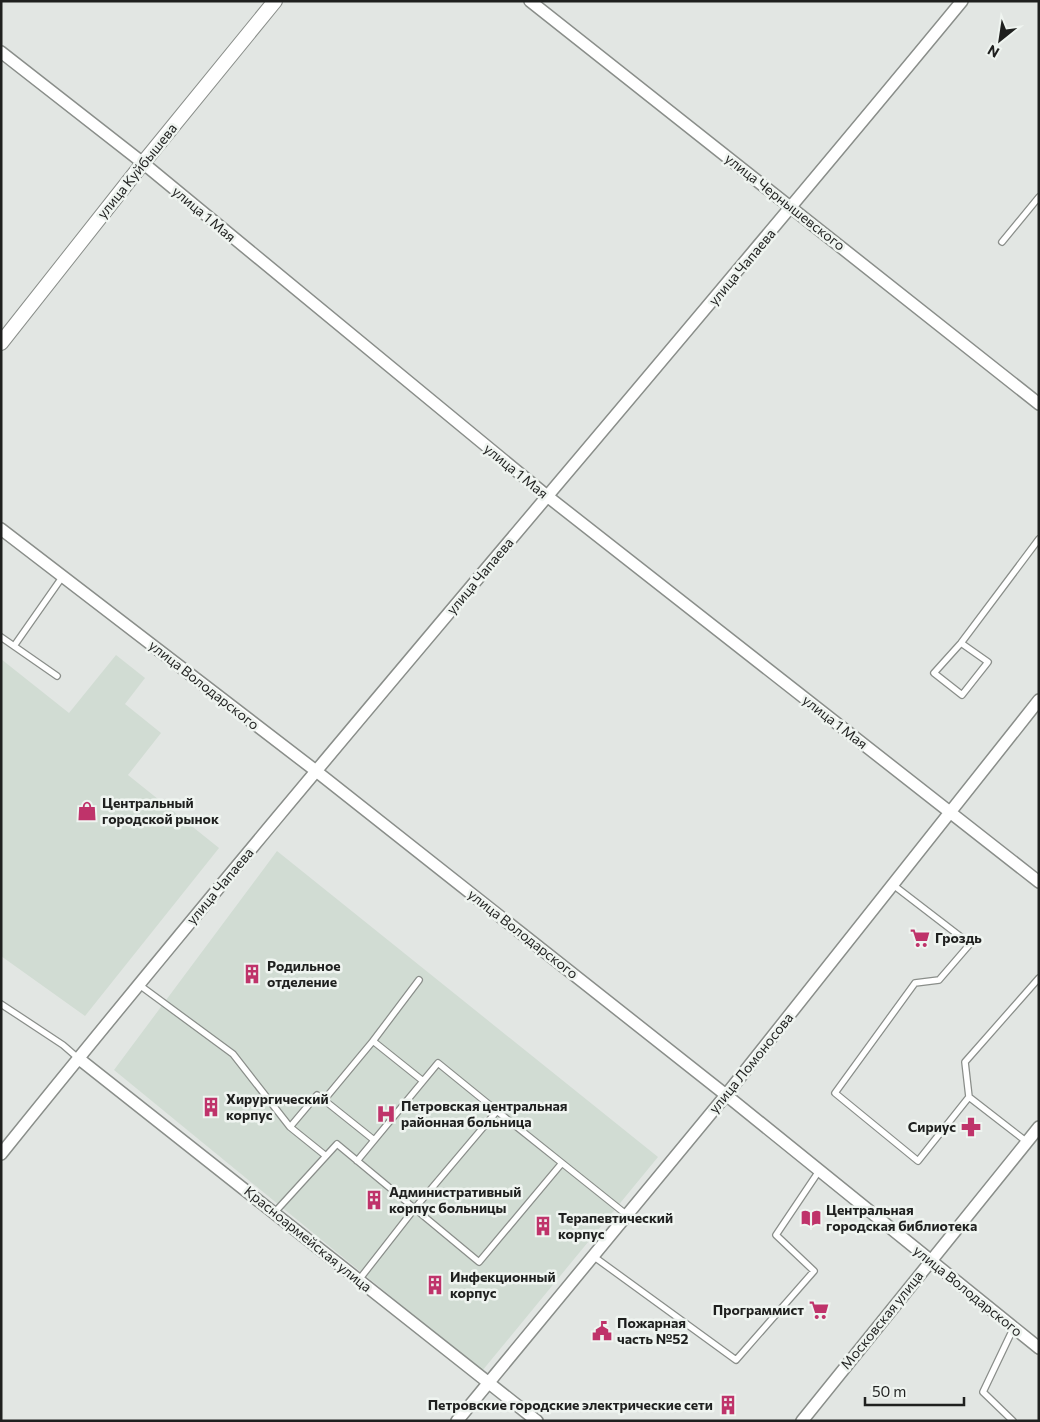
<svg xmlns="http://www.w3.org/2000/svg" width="1040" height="1422" viewBox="0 0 1040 1422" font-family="Commissioner,sans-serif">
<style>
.built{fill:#d1dcd3}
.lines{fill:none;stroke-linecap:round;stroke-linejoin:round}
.service-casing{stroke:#8a8e8a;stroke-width:8}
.minor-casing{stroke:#8a8e8a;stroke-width:14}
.tertiary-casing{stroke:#8a8e8a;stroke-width:16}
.service{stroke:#fff;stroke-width:5.5}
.minor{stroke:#fff;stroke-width:11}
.tertiary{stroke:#fff;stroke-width:14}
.labels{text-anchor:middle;stroke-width:5;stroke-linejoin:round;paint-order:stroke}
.street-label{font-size:14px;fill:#1f201f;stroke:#eff4f0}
.poi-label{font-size:14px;font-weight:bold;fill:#1f201f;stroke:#eff4f0;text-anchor:start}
</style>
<rect width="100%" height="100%" fill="#e2e6e3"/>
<!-- built -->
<path class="built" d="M116 655 145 678 125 704 161 733 128 775 219 848 85 1016 1 956V659L69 713Z
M277 851 658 1157 482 1371 114 1070Z"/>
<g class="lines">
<defs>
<path id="service" d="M1002 242 1039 197
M1 637 57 676
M961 643 988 662 962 695 934 673 961 643 1039 539
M14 646 63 576
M892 884 970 944 939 980 915 983 835 1093 918 1161 969 1097
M138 984 233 1054 290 1127 326 1156
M1 1004 63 1045 78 1058
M373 1041 419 980
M324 1100 374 1140
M497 1111 562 1163
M290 1127 317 1095 324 1100 373 1041 423 1081
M1027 1142 969 1097 965 1062 1039 978
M357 1161 438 1063 497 1111 415 1208 358 1281
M275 1212 337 1144 479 1262 562 1163 627 1215
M593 1256 736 1360 814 1271 776 1235 819 1171
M1013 1421 983 1392 1014 1327"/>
<path id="minor" d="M530 1 1039 404
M1 52 143 163 547 496 1039 882
M1 529 316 771 726 1095 1039 1348
M78 1058 537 1421
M1 1154C315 764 644 387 962 1
M457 1421 726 1095 1039 700
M802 1421 1039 1127"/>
<path id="tertiary" d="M1 343 143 163 275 1"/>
</defs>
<!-- service casing -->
<use href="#service" class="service-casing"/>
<!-- minor casing -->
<use href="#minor" class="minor-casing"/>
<!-- tertiary casing -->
<use href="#tertiary" class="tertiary-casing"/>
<!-- service -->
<use href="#service" class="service"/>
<!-- minor -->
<use href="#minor" class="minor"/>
<!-- tertiary -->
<use href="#tertiary" class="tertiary"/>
</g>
<!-- icons -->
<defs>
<symbol id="shop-bare" viewBox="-9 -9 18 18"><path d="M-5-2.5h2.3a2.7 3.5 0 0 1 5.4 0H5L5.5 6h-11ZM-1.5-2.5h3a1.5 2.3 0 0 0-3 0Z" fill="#bf336a" stroke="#eff4f0" stroke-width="2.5" paint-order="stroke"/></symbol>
<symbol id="supermarket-bare" viewBox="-9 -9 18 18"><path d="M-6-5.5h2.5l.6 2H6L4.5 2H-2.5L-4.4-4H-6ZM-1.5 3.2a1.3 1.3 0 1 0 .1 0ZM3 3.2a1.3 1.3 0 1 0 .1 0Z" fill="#bf336a" stroke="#eff4f0" stroke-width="2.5" paint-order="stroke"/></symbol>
<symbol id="building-bare" viewBox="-9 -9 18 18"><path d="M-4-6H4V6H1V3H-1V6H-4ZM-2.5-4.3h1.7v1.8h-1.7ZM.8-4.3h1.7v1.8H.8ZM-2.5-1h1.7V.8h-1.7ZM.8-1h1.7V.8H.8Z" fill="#bf336a" stroke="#eff4f0" stroke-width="2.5" paint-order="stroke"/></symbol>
<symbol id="hospital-bare" viewBox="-9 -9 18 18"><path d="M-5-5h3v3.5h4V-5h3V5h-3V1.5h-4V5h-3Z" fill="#bf336a" stroke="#eff4f0" stroke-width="2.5" paint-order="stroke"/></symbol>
<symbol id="pharmacy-bare" viewBox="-9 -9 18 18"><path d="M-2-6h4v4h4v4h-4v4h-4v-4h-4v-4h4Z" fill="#bf336a" stroke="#eff4f0" stroke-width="2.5" paint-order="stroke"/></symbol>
<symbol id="library-bare" viewBox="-9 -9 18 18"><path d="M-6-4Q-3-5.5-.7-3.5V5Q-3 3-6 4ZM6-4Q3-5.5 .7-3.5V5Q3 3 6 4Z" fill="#bf336a" stroke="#eff4f0" stroke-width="2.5" paint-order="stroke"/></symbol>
<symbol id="civic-bare" viewBox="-9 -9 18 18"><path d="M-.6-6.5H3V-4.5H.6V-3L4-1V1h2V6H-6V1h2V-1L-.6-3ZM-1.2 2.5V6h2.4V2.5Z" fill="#bf336a" stroke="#eff4f0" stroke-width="2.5" paint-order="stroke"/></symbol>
</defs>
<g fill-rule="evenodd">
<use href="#shop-bare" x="73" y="797" width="28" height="28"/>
<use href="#supermarket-bare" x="906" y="924" width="28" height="28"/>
<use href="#building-bare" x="238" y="960" width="28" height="28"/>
<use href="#building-bare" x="197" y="1093" width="28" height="28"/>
<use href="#hospital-bare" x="372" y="1100" width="28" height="28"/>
<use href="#pharmacy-bare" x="957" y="1113" width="28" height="28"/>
<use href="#building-bare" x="360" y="1186" width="28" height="28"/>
<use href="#library-bare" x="797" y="1204" width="28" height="28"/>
<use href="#building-bare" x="529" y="1212" width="28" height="28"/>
<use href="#building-bare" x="421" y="1271" width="28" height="28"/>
<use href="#supermarket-bare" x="805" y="1296" width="28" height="28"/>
<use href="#civic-bare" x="588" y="1317" width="28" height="28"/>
<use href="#building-bare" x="714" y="1391" width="28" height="28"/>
</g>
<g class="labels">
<!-- street labels -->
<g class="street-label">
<text transform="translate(137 171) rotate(-51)" y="5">улица Куйбышева</text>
<text transform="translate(785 202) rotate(38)" y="5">улица Чернышевского</text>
<text transform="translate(204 214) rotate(40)" y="5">улица 1 Мая</text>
<text transform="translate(742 267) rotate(-50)" y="5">улица Чапаева</text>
<text transform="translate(516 471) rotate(39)" y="5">улица 1 Мая</text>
<text transform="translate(480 576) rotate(-50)" y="5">улица Чапаева</text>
<text transform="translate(204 685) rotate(38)" y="5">улица Володарского</text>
<text transform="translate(835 722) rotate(38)" y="5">улица 1 Мая</text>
<text transform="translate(220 886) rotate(-50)" y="5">улица Чапаева</text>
<text transform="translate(523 934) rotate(38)" y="5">улица Володарского</text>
<text transform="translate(751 1063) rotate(-51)" y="5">улица Ломоносова</text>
<text transform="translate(308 1239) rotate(39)" y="5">Красноармейская улица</text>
<text transform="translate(968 1291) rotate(39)" y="5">улица Володарского</text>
<text transform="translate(882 1320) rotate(-51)" y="5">Московская улица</text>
</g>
<!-- poi labels -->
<g class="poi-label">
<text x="102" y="808">Центральный<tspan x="102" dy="16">городской рынок</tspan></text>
<text x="935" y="943">Гроздь</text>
<text x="267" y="971">Родильное<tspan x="267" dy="16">отделение</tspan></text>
<text x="226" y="1104">Хирургический<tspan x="226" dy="16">корпус</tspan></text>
<text x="401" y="1111">Петровская центральная<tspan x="401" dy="16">районная больница</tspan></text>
<text x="956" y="1132" text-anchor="end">Сириус</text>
<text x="389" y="1197">Административный<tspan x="389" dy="16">корпус больницы</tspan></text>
<text x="826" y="1215">Центральная<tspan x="826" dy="16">городская библиотека</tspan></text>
<text x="558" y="1223">Терапевтический<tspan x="558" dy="16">корпус</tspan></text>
<text x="450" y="1282">Инфекционный<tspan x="450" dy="16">корпус</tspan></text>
<text x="804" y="1315" text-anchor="end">Программист</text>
<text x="617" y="1328">Пожарная<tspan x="617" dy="16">часть №52</tspan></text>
<text x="713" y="1410" text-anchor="end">Петровские городские электрические сети</text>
</g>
</g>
<!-- border -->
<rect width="1040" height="1422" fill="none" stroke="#1f201f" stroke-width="5"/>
<!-- north arrow -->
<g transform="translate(1000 40) rotate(210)" stroke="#eff4f0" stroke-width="4" paint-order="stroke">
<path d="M0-4L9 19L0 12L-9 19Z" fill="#1f201f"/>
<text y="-8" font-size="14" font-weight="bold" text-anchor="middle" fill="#1f201f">N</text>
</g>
<!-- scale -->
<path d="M865 1397v8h99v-8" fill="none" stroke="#1f201f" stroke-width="2.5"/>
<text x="872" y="1397" font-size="15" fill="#1f201f" stroke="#eff4f0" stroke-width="4" paint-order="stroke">50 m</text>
</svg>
